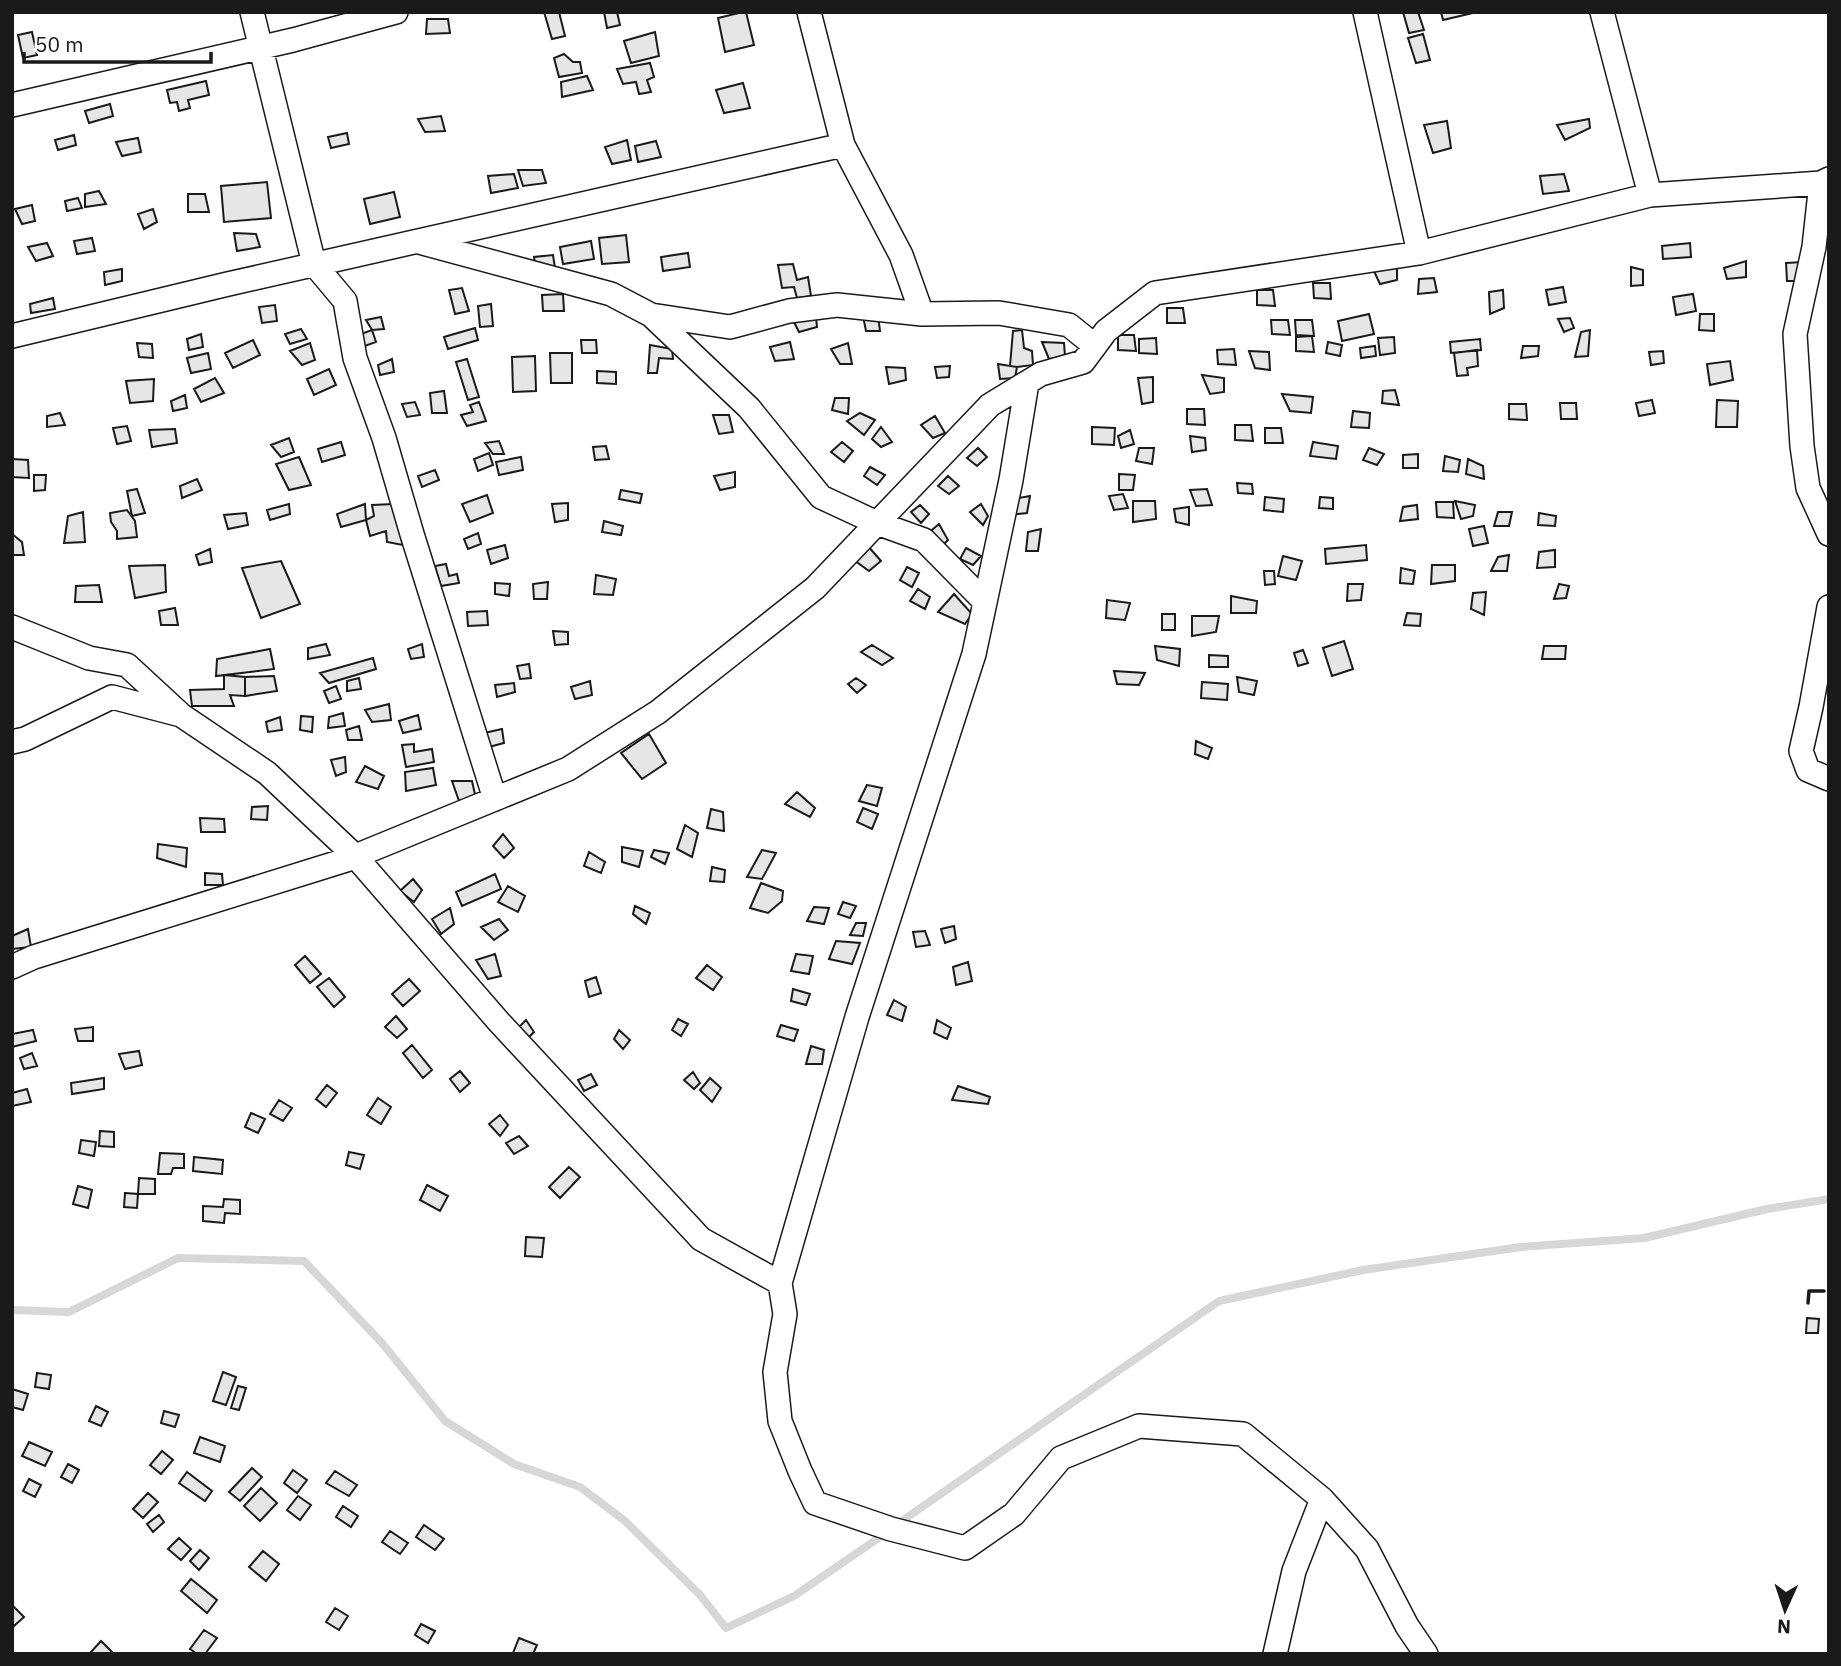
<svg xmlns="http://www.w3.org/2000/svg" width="1841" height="1666" viewBox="0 0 1841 1666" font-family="'IBM Plex Sans',sans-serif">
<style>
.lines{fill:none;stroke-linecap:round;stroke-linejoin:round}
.stream{stroke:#d7d7d7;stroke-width:8}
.building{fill:#e6e6e6;stroke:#1a1a1a;stroke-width:2}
.street-casing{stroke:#1a1a1a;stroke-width:26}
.street{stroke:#fff;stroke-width:23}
.wall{stroke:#1a1a1a;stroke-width:3.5}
</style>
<rect width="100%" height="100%" fill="#fff"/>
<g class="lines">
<!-- stream -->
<path class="stream" d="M12 1310 69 1312 178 1258 304 1261 382 1343 445 1421 514 1464 580 1487 625 1521 700 1595 726 1628 794 1596 886 1533
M896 1525 1219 1301 1363 1270 1521 1247 1644 1238 1767 1209 1829 1199"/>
</g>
<!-- building -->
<path class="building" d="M544 12H559L565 36 552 39Z
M604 12H617L620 25 607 28Z
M743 12H746L754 45 725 52 718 18Z
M1403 12H1418L1424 30 1409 33Z
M1441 12H1477L1443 20Z
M427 19H448L450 33 426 34Z
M32 32 37 55 23 58 18 35Z
M655 32 659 56 631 63 624 41Z
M1423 34 1430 60 1416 63 1408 38Z
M564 54 573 62H580L582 73 559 77 554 58Z
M650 63 654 77 647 80 651 92 639 94 636 82 623 84 617 69Z
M587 76 593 90 562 97 561 82Z
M206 81 209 95 188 100 190 108 179 111 177 102 170 103 167 90Z
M743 83 750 108 724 113 716 90Z
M110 104 113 116 89 123 85 111Z
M441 116 445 131 425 132 418 119Z
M1589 119 1590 128 1565 140 1557 125Z
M1447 121 1451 148 1433 153 1424 125Z
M347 133 349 144 331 148 328 137Z
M74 135 76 145 58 150 55 140Z
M138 138 141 152 122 156 116 142Z
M627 140 631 160 612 164 605 147Z
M656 141 661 157 638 162 635 146Z
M518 170H542L546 183 523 186Z
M514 174 518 188 491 193 488 176Z
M1564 174 1569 191 1543 194 1540 176Z
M267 182 271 218 224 222 221 186Z
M99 191 106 204 85 207V194Z
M394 192 400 217 370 224 364 199Z
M188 194H205L209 212H188Z
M78 198 82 208 67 211 65 201Z
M32 205 35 221 22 224 15 209Z
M153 209 157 222 144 229 138 214Z
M234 233 256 234 260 247 237 251Z
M626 235 629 262 602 264 599 238Z
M92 238 95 251 77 254 74 241Z
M591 241 594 259 563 264 560 247Z
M47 243 53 256 36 261 28 247Z
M1690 243 1691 257 1663 259 1662 246Z
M688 253 690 267 663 271 661 257Z
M553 255 555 268 536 271 534 257Z
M1746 261V277L1727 279 1724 268Z
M1803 262 1804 281H1787L1786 263Z
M793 264 797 280 808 277 811 296 797 298 794 287 782 288 778 265Z
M1397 266V280L1380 284 1373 269Z
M1631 267 1643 270V285L1631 286Z
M122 269V281L105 285 104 272Z
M1434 278 1437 292 1418 294 1419 279Z
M1313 283H1330L1331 299 1314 298Z
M1563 287 1566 302 1549 305 1546 290Z
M462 288 469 311 455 314 449 290Z
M1257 290H1273L1275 306 1257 305Z
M1503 290 1504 308 1490 314 1489 292Z
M563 294 564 311H543L542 295Z
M1693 294 1696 311 1676 315 1673 297Z
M53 298 55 309 31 313 30 304Z
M491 304 493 326 480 327 478 306Z
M275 305 277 321 262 323 259 307Z
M815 308 817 327 799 332 791 316Z
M1167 308H1183L1185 323H1167Z
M1369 314 1374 334 1342 341 1338 321Z
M1700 314H1714V331L1699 330Z
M863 316H878L880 331H866Z
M381 317 384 329 372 330 366 320Z
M1570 318 1574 328 1564 332 1558 319Z
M1271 320H1288L1290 335 1272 334Z
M1295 320H1312L1314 336 1296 335Z
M475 328 478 340 448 349 444 337Z
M301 329 307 339 290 344 285 334Z
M372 330 376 342 362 347 358 335Z
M1022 330 1024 348 1032 351 1033 365 1017 367 1010 366 1013 331Z
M1590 330 1588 356 1575 357 1581 332Z
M201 334 203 347 189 350 187 339Z
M1118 335H1134L1136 351 1118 350Z
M1312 336 1314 352 1296 351V337Z
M1394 337 1395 353 1380 355 1378 338Z
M1156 338 1157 354 1139 353V339Z
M1480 339 1481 350 1451 353 1450 342Z
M253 340 260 355 233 368 225 353Z
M581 340H596L597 353H582Z
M790 342 794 359 775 361 770 347Z
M1042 342 1064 343 1065 356 1049 359Z
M1328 342 1342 345 1340 356 1326 353Z
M137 343 152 344 153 358 139 357Z
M310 343 315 360 302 365 290 351Z
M848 343 852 364H840L831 349Z
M650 345 672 349 673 359 659 358 657 373H648Z
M1375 346 1376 356 1361 358 1360 348Z
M1523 346H1539L1538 356 1521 358Z
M1234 349 1236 365 1218 364 1217 350Z
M1477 350 1478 366 1467 368 1468 375 1457 376 1454 353Z
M1249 351 1269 352 1270 370 1255 368Z
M1663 351 1664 363 1651 365 1649 352Z
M208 353 211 369 191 373 187 358Z
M550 353H572V383H551Z
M535 356 536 391 513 392 512 357Z
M392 359 394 372 380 375 378 365Z
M467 359 479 397 468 400 456 362Z
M1730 361 1733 380 1710 385 1707 364Z
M998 364 1017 367 1015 378 1000 379Z
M950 366 949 377 937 378 935 367Z
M886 367 905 368 906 380 889 384Z
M329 369 336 385 314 395 307 379Z
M597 371 616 372V384L597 383Z
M1202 375 1224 378V392L1210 394Z
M1153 377V402L1142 404 1138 378Z
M215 378 224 393 201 402 194 389Z
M154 379 153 401 130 403 126 381Z
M1395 390 1399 405 1382 403 1383 391Z
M444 391 447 413H432L430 393Z
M1282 394 1313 397 1311 413 1290 411Z
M185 395 187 408 173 411 171 401Z
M835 398H849L848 414 832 410Z
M1652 400 1655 413 1639 416 1636 403Z
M1717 400 1738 401 1737 427H1716Z
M415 402 420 415 407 417 402 404Z
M479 402 486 421 467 426 461 415 473 412 470 405Z
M1560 403H1576L1577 419H1561Z
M1509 404H1526L1527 420 1509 419Z
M1187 409H1204L1205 425 1187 424Z
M1353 411 1370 413 1369 428 1351 427Z
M60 413 65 425 47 427V416Z
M860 413 875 420 864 435 847 421Z
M713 415H729L733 432 719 434Z
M935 416 945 433 933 438 921 425Z
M1235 425H1251L1253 441 1235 440Z
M127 426 131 441 117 444 113 428Z
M881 427 892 442 881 447 872 439Z
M1092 427 1115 428 1114 445 1092 444Z
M1265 428H1281L1283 443H1265Z
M175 429 177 443 152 447 149 430Z
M1130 430 1134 444 1121 448 1118 436Z
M1190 436 1205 438 1206 450 1192 452Z
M289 438 294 452 281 457 271 445Z
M499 441 504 454H493L485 443Z
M341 442 345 455 322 462 318 449Z
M842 442 853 451 844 462 831 452Z
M1313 442 1338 446 1336 459 1310 456Z
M606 446 609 459 595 460 593 447Z
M978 448 987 457 977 466 967 458Z
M1139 448H1154L1152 464 1136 461Z
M1369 448 1384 454 1377 465 1363 460Z
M489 453 493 465 478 471 474 459Z
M1418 454V468H1403V455Z
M1445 456 1460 460 1458 472 1443 471Z
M299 457 311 485 289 490 276 464Z
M521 457 523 470 499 475 496 462Z
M12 459 28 460 29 478 12 477Z
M1468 459 1483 466 1484 479 1466 474Z
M870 467 885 475 877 485 864 476Z
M435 470 439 480 422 487 418 476Z
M735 472V487L720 490 714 476Z
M1119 474 1135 475 1133 490H1119Z
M34 475H46L45 490 34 491Z
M948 476 959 486 949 494 938 486Z
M197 479 202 490 182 498 180 486Z
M1237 483 1252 484 1253 494 1238 493Z
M137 489 145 513 132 516 127 491Z
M1207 489 1212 505 1196 506 1190 490Z
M621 490 642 494 640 503 619 499Z
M1123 494 1128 508 1114 510 1109 496Z
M487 495 493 513 470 522 462 504Z
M1030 496 1027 513 1009 515 1008 500Z
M1265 497 1284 499 1283 512 1264 510Z
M1320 497 1333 498V509L1319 508Z
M1133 501H1155L1156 519 1133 522Z
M1455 501 1475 505 1473 516 1461 519Z
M1436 502H1453L1454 518 1437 517Z
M568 503V520L555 522 552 504Z
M289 504 290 514 270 520 267 510Z
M365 504 366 520 341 527 337 514Z
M394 504 403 545 387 542 386 531 370 536 366 520 374 516 372 505Z
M981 504 988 516 983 525 970 512Z
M920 505 929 514 921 523 911 512Z
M1417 505 1418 519 1400 521 1403 507Z
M1189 507V525L1176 522 1174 509Z
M127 510 135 521 137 537 117 539V531L111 522 110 513Z
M83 512 85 542 64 543 68 516Z
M1498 512H1512L1509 526H1494Z
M246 513 248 525 228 529 224 515Z
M1539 513 1556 516 1555 526 1538 525Z
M604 521 623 526 621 535 602 532Z
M939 524 948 540 941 547 927 534Z
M1484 526 1488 543 1473 546 1469 529Z
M1041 529 1038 551H1026L1028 532Z
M478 533 481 544 468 549 464 539Z
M12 534 22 542 24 555H12Z
M505 545 508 558 491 564 487 550Z
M867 545 881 561 869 571 854 560Z
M1366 545 1367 560 1326 564 1325 549Z
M966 548 981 556 973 565 960 559Z
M210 549 212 562 199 565 196 555Z
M1555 550V567L1537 568 1539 552Z
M1509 555 1507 571H1491L1498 557Z
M1283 556 1302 561 1296 580 1278 576Z
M281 561 300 604 261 618 242 568Z
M446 564 449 576 457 574 459 583 441 586 435 566Z
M165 565 166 592 135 598 129 566Z
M1432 565H1455V581L1431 584Z
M907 567 919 573 912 587 900 580Z
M1401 568 1415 571 1413 584 1400 583Z
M1264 571H1274L1275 584 1265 585Z
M596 575 616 579 613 595 594 594Z
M548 582 547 599H534L533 584Z
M495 583 510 584 509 596 495 594Z
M1348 584H1363L1361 600 1347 601Z
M1559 584 1569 586 1566 598 1554 599Z
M99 585 102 602H75L76 586Z
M918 589 930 597 925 609 910 601Z
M1486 592 1484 615 1471 609 1473 593Z
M954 594 972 614 965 624 938 612Z
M1231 596 1257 601 1256 613H1231Z
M1107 600 1130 603 1125 620 1106 618Z
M175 608 178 625H161L159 611Z
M487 611 488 625 468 626 467 612Z
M1407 613 1421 614 1420 626 1404 625Z
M1162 614H1175V630H1162Z
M1192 616H1219L1216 632 1192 636Z
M553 631 568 632V644L555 645Z
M1344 641 1353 669 1332 676 1323 648Z
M326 644 330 655 308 659V648Z
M422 644 424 657 411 659 408 649Z
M872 645 893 658 882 665 861 652Z
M1155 646 1180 649 1179 666 1157 660Z
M1544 646H1566L1565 659H1542Z
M270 649 274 669 216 676 217 659Z
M1303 650 1308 663 1298 666 1294 653Z
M1209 655 1228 656V667H1209Z
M373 658 376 669 329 683 320 673Z
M529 664 531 678 520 679 517 666Z
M1114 671 1145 673 1139 685 1117 684Z
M224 675 245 677V696L230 695 234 706H192L190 690 224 689Z
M274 676 277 691 245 696V677Z
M1237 677 1257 681 1254 695 1239 692Z
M359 678 361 689 347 691V681Z
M856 678 866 685 857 693 848 684Z
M590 681 592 695 575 699 571 687Z
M1202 682 1228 684 1227 700 1201 698Z
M514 683 515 692 497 697 495 685Z
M336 686 341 699 329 703 324 691Z
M389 704 391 720 372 722 365 710Z
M343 713 345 726 328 728 329 717Z
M418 715 421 729 403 733 399 721Z
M301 716 313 717 312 732 300 730Z
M280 717 282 730 268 732 266 722Z
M359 726 362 740H348L346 730Z
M502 729 504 743 489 747 484 733Z
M649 734 666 763 642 779 621 753Z
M1196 741 1212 748 1208 759 1195 754Z
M414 744V752L432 749 434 762 406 767 402 745Z
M345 757 346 772 336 776 331 760Z
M365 766 384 776 378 789 356 782Z
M433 768 436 785 406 791 405 772Z
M452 781H472L476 799 459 801Z
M867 785 882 788 877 806 859 801Z
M797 792 815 808 810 817 785 804Z
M268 806 267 820 251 819 252 807Z
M863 808 878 814 872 829 857 822Z
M711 809 723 812 724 831 707 828Z
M200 818 224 819 225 832H201Z
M685 825 698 833 692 857 677 849Z
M503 834 514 848 504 858 493 846Z
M158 844 187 848 186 867 157 858Z
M622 847 643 851 639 867 622 862Z
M654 850 669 853 665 864 651 857Z
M762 850 776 853 762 879 747 877Z
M589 852 605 862 601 873 584 866Z
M712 867 725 870 724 882 710 881Z
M205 873 222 874 223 885H205Z
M495 874 501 889 462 906 456 892Z
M413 879 422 890 414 902 400 891Z
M761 883 783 891 782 901 768 913 750 908Z
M508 886 525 896 518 912 498 902Z
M843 902 856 906 850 918 838 914Z
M635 906 650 913 646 924 633 914Z
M814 907 829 908 824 924 807 921Z
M450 908 454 924 441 934 432 919Z
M499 919 508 930 494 940 481 927Z
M856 923H866L863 936 850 935Z
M954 926 956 939 945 943 941 929Z
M28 929 31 947 12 949V936Z
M925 931 930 945 916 947 913 932Z
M836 941 860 943 852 964 829 959Z
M495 954 501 976 488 979 476 960Z
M796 954 813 956 809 974 791 971Z
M305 956 321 974 310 983 295 965Z
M968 962 972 981 956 985 953 967Z
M707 965 722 977 713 990 696 978Z
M596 977 601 993 589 997 585 981Z
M329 978 345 997 334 1007 317 987Z
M409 979 420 991 403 1006 392 994Z
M793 989 810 994 806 1005 791 1001Z
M894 1000 906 1007 902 1021 887 1015Z
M396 1016 407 1029 397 1038 385 1027Z
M678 1019 688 1024 681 1036 672 1030Z
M526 1020 534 1032 526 1040 517 1029Z
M937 1020 951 1028 947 1039 934 1033Z
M781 1025 798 1030 794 1041 777 1036Z
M93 1027V1041H78L75 1029Z
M33 1030 36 1041 12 1047V1034Z
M619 1030 630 1040 623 1049 614 1039Z
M412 1045 432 1070 423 1078 403 1053Z
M811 1046 824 1050 822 1064H806Z
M139 1051 142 1065 125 1069 119 1054Z
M32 1053 37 1066 24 1069 20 1058Z
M460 1071 470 1083 460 1092 450 1079Z
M693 1072 700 1083 694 1089 684 1080Z
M591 1074 597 1085 584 1091 578 1080Z
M104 1078V1089L72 1094 71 1083Z
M710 1078 721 1088 712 1102 700 1090Z
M327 1085 337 1093 326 1107 316 1099Z
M958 1086 990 1097 988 1104 952 1100Z
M27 1089 31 1102 12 1106V1093Z
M378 1098 391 1107 381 1124 367 1115Z
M279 1100 292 1108 283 1121 270 1114Z
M251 1113 265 1119 258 1133 245 1127Z
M500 1115 508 1125 500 1136 489 1124Z
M100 1131 114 1132V1147L99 1146Z
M519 1136 528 1146 514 1154 506 1143Z
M81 1140 96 1142 94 1156 79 1153Z
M349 1152 364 1155 360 1169 346 1165Z
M160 1153 184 1154V1168H173L171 1174H158Z
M194 1157 223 1160 222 1174 193 1171Z
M569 1167 580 1177 560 1198 549 1187Z
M139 1178 155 1179V1194H138Z
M427 1185 448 1196 440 1211 420 1200Z
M78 1186 92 1190 88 1208 73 1204Z
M125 1193 138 1194 137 1208 124 1207Z
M224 1199 240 1200V1214L225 1213 224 1223 203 1221V1206L223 1207Z
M526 1237 544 1238 542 1257 525 1256Z
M1807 1318 1819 1319 1818 1333H1806Z
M223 1372 236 1377 226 1405 213 1401Z
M37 1373 51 1375 49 1389 35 1387Z
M238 1386 246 1388 239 1410 231 1408Z
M12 1389 28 1394 23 1410 12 1407Z
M96 1406 108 1412 101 1426 89 1421Z
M164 1411 179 1415 175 1427 161 1423Z
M200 1437 225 1446 220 1462 194 1453Z
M29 1442 52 1452 45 1466 22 1456Z
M162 1451 173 1460 161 1474 150 1465Z
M68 1464 79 1470 72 1483 61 1477Z
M252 1468 262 1477 240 1501 229 1492Z
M293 1470 307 1480 297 1493 284 1483Z
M335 1471 357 1485 349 1496 326 1483Z
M187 1472 212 1491 205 1501 179 1483Z
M29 1479 41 1485 35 1497 23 1491Z
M261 1488 277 1503 260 1521 244 1506Z
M148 1493 158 1502 143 1518 133 1509Z
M298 1496 311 1505 300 1520 287 1510Z
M343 1506 358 1516 351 1527 336 1517Z
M159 1515 164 1522 153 1532 147 1524Z
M424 1525 444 1539 435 1550 416 1537Z
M390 1531 408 1543 400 1554 382 1542Z
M179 1538 191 1549 181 1560 168 1549Z
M200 1550 209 1558 199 1570 190 1561Z
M263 1551 279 1564 266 1581 249 1567Z
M191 1579 217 1600 207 1613 181 1591Z
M12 1605 24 1617 14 1626 12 1623Z
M335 1608 348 1616 339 1630 326 1622Z
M421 1624 435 1631 428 1643 415 1635Z
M204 1630 217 1638 205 1654H197L190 1649Z
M519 1638 537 1645 533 1654 513 1653Z
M101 1641 114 1654 90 1653Z"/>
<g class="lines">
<defs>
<path id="street" d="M252 12 314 264 345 301 355 358 384 438 412 534 495 799
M809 12 843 145 901 255 922 314 999 313 1069 325 1095 346
M1365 12 1419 253
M12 105 293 40 396 12
M1821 183 1814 247 1795 334 1802 446 1808 488 1829 534
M1650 195 1821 183 1829 179
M419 242 611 294 651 315 730 327 789 311 837 305 922 314
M651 315 749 408 821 497 877 523 924 540 985 602
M12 336 228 284 843 145
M1829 607 1811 707 1801 751 1808 770 1829 779
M12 627 89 658 127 665 179 713
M12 742 25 739 112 697 181 715 267 773 355 856 499 1022 701 1239 780 1283 857 1017 974 654 1011 480 1027 383
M12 967 34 957 346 860 568 769 658 712 815 588 990 405 1041 374 1083 362 1106 331 1155 293 1419 253 1650 195 1602 12
M780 1283 785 1314 775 1372 780 1421 800 1471 815 1503 891 1529 965 1548 1014 1514 1061 1458 1139 1426 1243 1434 1322 1499 1367 1549 1407 1626 1426 1654
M1275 1654 1294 1571 1322 1499"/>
</defs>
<!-- street casing -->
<use href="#street" class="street-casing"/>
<!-- street -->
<use href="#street" class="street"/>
<!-- wall -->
<path class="wall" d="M1808 1303 1809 1291H1824"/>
</g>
<!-- border -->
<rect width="1841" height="1666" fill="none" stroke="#1a1a1a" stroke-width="28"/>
<!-- north arrow -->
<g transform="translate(1785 1610) rotate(183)" stroke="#ffffff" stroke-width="5" paint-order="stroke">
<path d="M0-5L12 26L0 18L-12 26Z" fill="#1a1a1a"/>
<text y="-10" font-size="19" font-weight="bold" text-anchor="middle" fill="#1a1a1a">N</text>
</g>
<!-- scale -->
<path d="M24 52v10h187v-10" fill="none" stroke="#1a1a1a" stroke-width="3.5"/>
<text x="35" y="52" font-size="21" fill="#1a1a1a" stroke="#ffffff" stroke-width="5" paint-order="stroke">50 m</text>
</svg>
